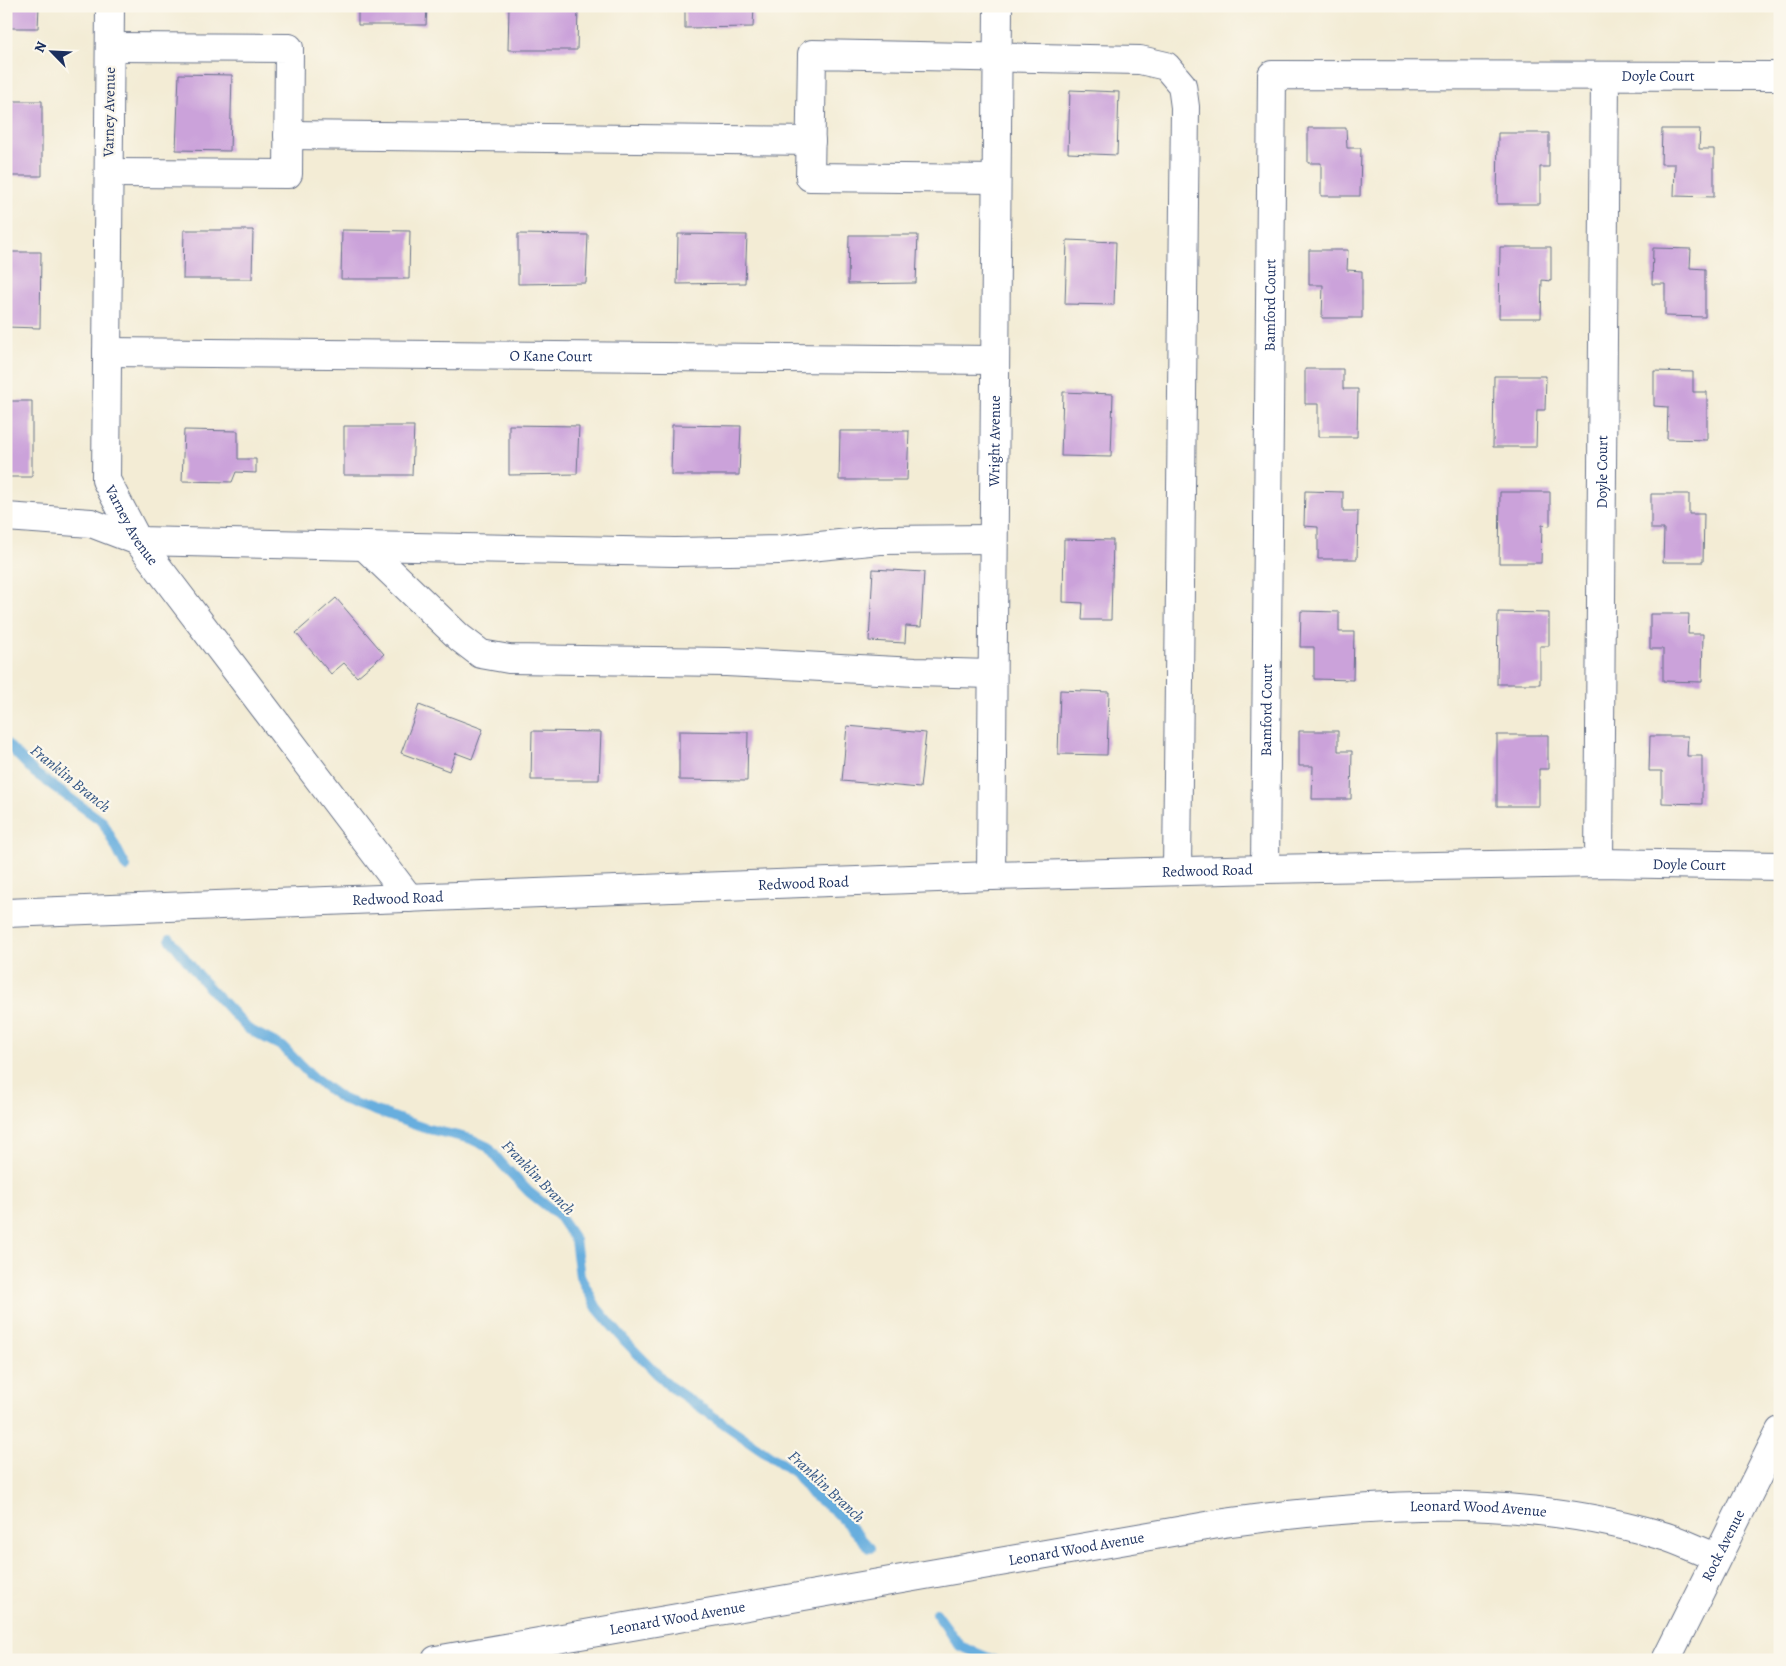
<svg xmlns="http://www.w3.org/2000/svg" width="1786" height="1666" viewBox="0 0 1786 1666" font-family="Alegreya,serif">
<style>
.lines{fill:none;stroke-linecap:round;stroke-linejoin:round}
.stream{stroke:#67aede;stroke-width:10}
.building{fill:#cba2da}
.minor-casing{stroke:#677188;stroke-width:30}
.minor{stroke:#fff;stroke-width:28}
.labels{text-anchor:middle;stroke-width:4.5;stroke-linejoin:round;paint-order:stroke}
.street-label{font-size:15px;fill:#1b2f5e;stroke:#fbf7ec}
.water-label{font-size:16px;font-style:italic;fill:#325584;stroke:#fbf7ec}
</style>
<rect width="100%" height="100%" fill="#fbf7ec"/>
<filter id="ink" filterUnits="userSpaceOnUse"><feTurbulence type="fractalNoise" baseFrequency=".02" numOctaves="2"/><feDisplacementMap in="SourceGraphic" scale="10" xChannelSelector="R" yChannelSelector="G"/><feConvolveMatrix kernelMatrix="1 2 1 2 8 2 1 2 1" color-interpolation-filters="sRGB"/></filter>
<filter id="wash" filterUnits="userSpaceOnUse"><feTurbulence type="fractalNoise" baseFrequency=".0096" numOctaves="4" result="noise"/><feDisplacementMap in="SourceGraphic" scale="20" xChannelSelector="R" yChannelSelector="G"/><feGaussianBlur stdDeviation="1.12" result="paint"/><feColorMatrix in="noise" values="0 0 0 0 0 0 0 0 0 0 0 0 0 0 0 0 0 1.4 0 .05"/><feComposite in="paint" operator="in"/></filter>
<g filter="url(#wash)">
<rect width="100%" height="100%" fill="#f3ecd5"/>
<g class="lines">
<!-- stream -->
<path class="stream" d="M6 743 35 773 103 822 126 867
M170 939 202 980 248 1029 283 1047 312 1077 342 1099 424 1128 471 1139 488 1147 503 1165 529 1192 558 1215 575 1240 580 1276 597 1308 624 1340 668 1385 795 1473 812 1495 835 1511 870 1548
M936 1613 960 1646 994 1660"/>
</g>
<g id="blocks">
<!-- building -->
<path class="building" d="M6 6H39L38 28H6Z
M358 6H427L426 25H358Z
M509 6H578L577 50H508Z
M685 6H754L753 27 685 28Z
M179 74 232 75 230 151 176 150Z
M1070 90 1119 92 1117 155 1068 153Z
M6 101H42V176H6Z
M1308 128H1346L1347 148H1361L1360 196H1321V163H1308Z
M1662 129H1700L1699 149H1714V197L1674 196 1675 164H1661Z
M1498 133H1549V167H1540V204H1497Z
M184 230H253L252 279H183Z
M342 230 410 231 409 279H341Z
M518 234 588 235 586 283 518 284Z
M678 234 747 235 745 283 677 284Z
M849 235H918L916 283 848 284Z
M1067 240 1116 242 1114 305 1065 304Z
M1500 247H1551V281L1542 280 1541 318H1499Z
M1653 248 1691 249 1690 268 1705 269V317L1665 316V284H1652Z
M1309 250H1348L1347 270 1362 271V318H1322L1323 285H1309Z
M6 252H41L40 328 6 327Z
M1305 369H1343V389H1358L1357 437H1318V404H1305Z
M1654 371 1693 372V392H1707V440L1667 439 1668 407 1654 406Z
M1494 376H1546L1545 410H1537L1536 447H1493Z
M1063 392 1113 394 1111 457 1061 456Z
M6 401H32V477H6Z
M509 425 579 426 577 474 509 475Z
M672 425 741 426 739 475H671Z
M344 426H414L412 475H344Z
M184 430 238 431V459H256V473L236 472 232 482 182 481Z
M840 431H909L907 480H839Z
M1305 491 1343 492V511H1358L1357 559H1318V527L1304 526Z
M1500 492H1550V526L1542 525 1541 563H1499Z
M1651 494H1689V514H1704L1703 562H1663L1664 529H1651Z
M1064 539 1113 540 1111 620H1082L1083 603 1063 602Z
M873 569 924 572 921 627 906 626 905 643 869 641Z
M336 598 384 654 357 677 344 663 331 674 296 633Z
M1301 611 1339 612V632H1354L1353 680 1314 679V647H1300Z
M1498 612 1549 613V646H1540V684H1497Z
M1650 614H1689L1688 634H1703L1702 682 1663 681V649H1650Z
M1060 690 1109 692 1107 755 1058 754Z
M419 705 483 729 472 759 456 753 449 771 401 753Z
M847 726 926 733 920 788 842 781Z
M532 731 601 732 599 780H531Z
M679 731 748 732 747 781 679 780Z
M1299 731H1338V751H1352L1351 799H1312L1313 766H1299Z
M1497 735H1548V769H1539V806H1497Z
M1650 736H1688L1687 756H1702V804L1662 803V771H1649Z"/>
</g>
</g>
<g filter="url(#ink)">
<use href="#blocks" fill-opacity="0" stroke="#677188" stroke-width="1"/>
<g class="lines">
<defs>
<g id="minor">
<path id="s1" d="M110 6 106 480 138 541 409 898"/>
<path d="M288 135 811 141"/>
<path d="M109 173 288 174 289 48 110 47"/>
<path d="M996 179 810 177 812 54 1140 60 1166 66 1182 85 1185 107 1177 871"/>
<path id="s2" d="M107 352 995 360"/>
<path d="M6 517 91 523 138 541 364 546 675 552 779 550 880 540 993 539"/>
<path d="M364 546 460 638 481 654 509 659 726 662 915 672 992 674"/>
<path id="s3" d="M1599 863 1605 76"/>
<path id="s4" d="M1265 869 1272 75 1780 76"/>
<path id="s5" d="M991 876 998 6"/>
<path id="s6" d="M6 913 991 876 1265 869 1599 863 1780 866"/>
<path id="s7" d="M436 1660 1224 1523C1368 1503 1518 1493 1660 1535 1679 1540 1697 1550 1716 1557"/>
<path id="s8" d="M1666 1660 1780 1431"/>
</g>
</defs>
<!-- minor casing -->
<use href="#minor" class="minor-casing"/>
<!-- minor -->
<use href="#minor" class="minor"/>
</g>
</g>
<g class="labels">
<!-- street labels -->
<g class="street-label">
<text dy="5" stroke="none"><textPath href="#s4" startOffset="1180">Doyle Court</textPath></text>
<text transform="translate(109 112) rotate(-89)" y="5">Varney Avenue</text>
<text dy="5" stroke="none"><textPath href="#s4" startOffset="564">Bamford Court</textPath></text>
<text dy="5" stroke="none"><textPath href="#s2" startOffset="444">O Kane Court</textPath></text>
<text dy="5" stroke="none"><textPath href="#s5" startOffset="435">Wright Avenue</textPath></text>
<text dy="5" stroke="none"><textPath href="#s3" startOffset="391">Doyle Court</textPath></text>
<text dy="5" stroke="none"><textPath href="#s1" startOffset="526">Varney Avenue</textPath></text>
<text dy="5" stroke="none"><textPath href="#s4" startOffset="159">Bamford Court</textPath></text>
<text dy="5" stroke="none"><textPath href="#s6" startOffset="1684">Doyle Court</textPath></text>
<text dy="5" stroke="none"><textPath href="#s6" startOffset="1202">Redwood Road</textPath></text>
<text dy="5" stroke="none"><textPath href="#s6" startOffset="798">Redwood Road</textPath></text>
<text dy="5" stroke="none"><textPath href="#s6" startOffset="392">Redwood Road</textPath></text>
<text dy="5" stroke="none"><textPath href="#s7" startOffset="1055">Leonard Wood Avenue</textPath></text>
<text dy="5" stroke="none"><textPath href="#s8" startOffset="128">Rock Avenue</textPath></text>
<text dy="5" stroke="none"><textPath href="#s7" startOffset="650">Leonard Wood Avenue</textPath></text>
<text dy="5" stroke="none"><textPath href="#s7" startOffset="245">Leonard Wood Avenue</textPath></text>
</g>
<!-- water labels -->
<g class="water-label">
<text transform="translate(71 778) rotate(39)" y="6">Franklin Branch</text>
<text transform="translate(539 1177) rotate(46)" y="6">Franklin Branch</text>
<text transform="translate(827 1486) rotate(43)" y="6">Franklin Branch</text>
</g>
</g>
<!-- margin -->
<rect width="1786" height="1666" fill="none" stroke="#fbf7ec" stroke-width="25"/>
<!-- north arrow -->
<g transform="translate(52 52) rotate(294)" stroke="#fbf7ec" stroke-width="4" paint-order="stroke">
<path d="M0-4L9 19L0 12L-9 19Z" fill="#1b2f5e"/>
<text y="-8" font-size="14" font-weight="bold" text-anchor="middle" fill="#1b2f5e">N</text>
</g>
</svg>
